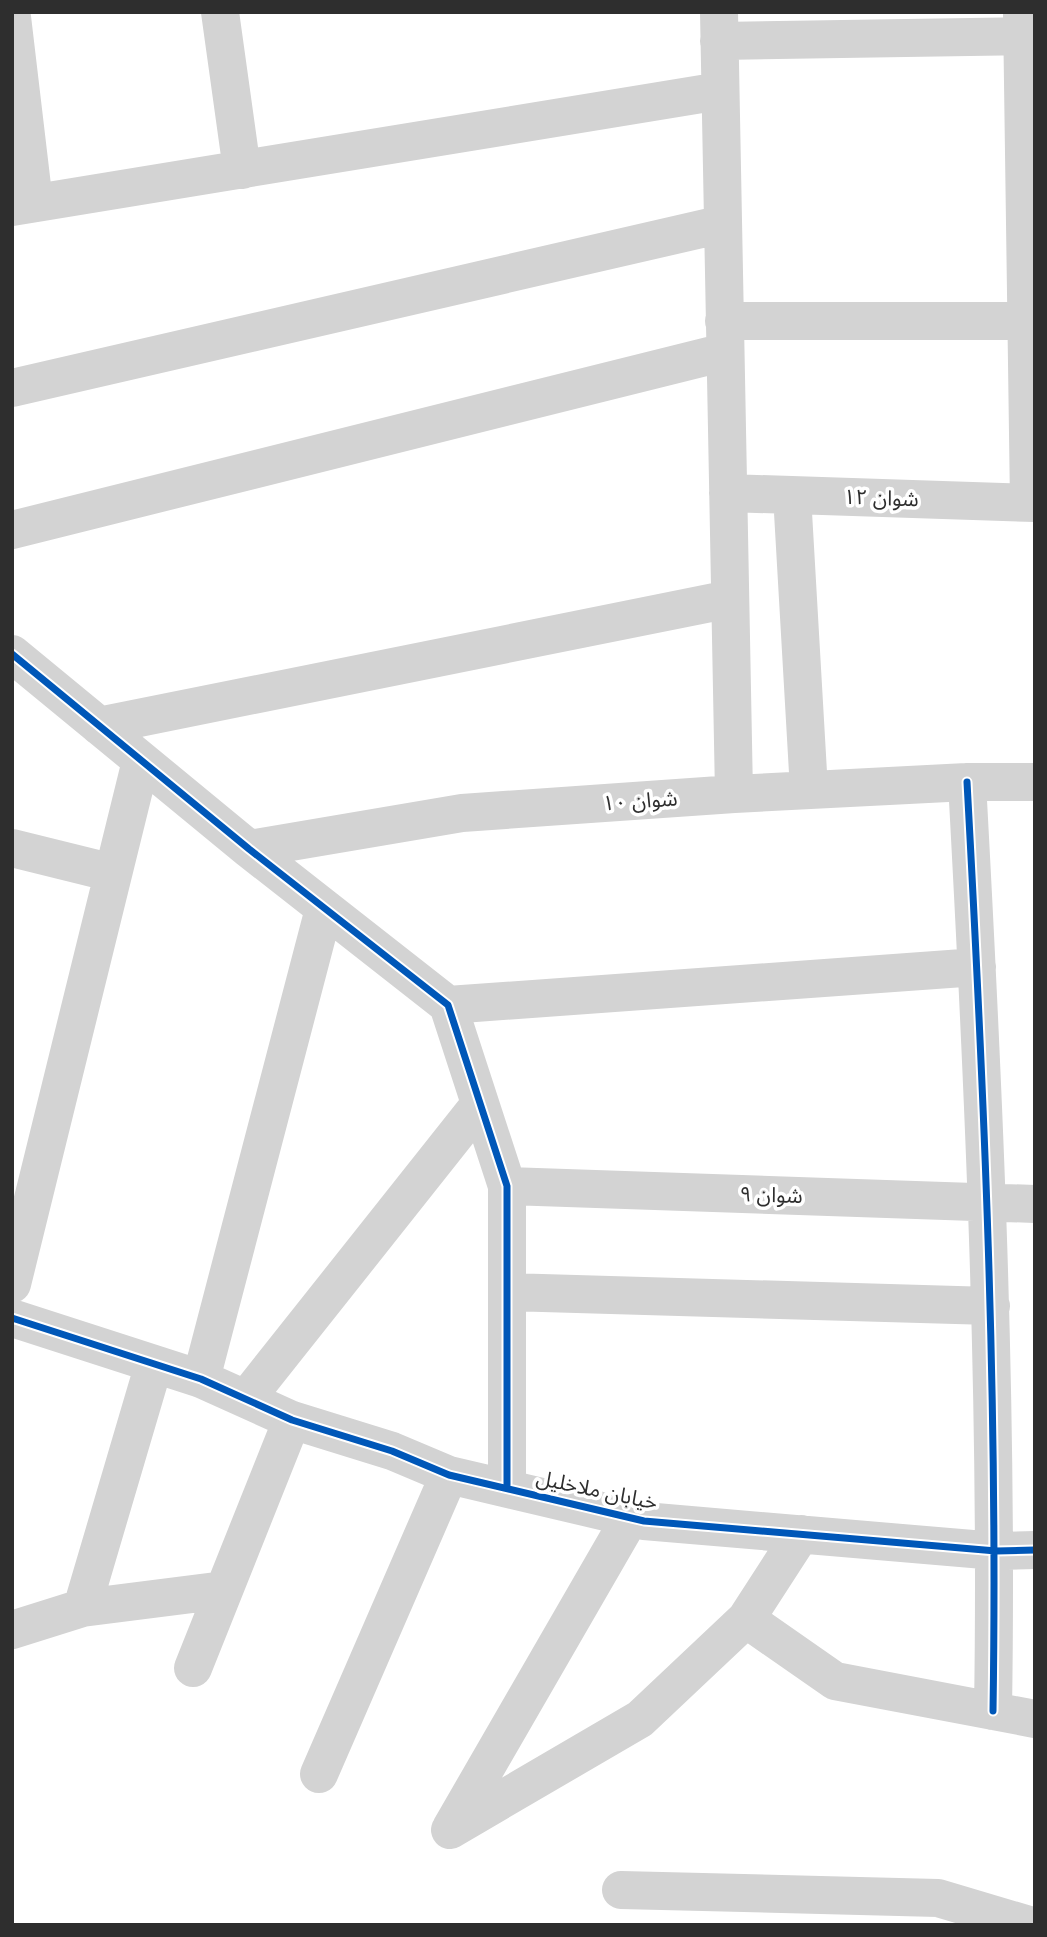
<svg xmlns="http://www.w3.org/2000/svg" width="1047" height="1937" viewBox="0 0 1047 1937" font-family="'Noto Sans','Noto Sans Arabic',sans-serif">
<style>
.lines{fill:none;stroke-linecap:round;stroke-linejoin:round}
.minor{stroke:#d3d3d3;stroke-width:38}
.cycleway-casing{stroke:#fff;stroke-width:11}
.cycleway{stroke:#0057b8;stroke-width:7}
.labels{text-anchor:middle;stroke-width:7;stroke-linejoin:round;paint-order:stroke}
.street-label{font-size:21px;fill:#2e2e2e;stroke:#fff}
</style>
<rect width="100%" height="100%" fill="#fff"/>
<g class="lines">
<!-- minor -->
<path class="minor" d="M220 12 242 170
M719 12 734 794
M1022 12 1029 503
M12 17 34 203
M719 41 1035 36
M12 207 720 91
M724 321H1035
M12 388 723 224
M728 493 1035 503
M792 495 809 790
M12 530 725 352
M12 654 249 849 448 1005 507 1186V1488
M99 726 730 599
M967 782C984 1093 998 1400 993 1711
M12 848 113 873
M249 849 462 813 734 794 967 782H1035
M448 1005 977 967
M507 1186 1035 1204
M12 1284 141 761
M507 1292 991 1306
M12 1318 201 1379 292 1420 392 1451 449 1475 644 1521 996 1551 1035 1550
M201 1379 324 909
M246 1399 480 1104
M82 1608 154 1364
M746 1619 835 1681 1035 1719
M12 1630 82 1608 224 1590
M193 1668 292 1420
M319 1774 449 1475
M451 1828 630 1518
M450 1830 640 1719 746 1619 801 1534
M621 1890 938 1898 1029 1925"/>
<defs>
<path id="cycleway" d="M12 654 249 849 448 1005 507 1186V1488
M967 782C984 1093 998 1400 993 1711
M12 1318 201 1379 292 1420 392 1451 449 1475 644 1521 996 1551 1035 1550"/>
</defs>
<!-- cycleway casing -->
<use href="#cycleway" class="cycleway-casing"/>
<!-- cycleway -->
<use href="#cycleway" class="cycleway"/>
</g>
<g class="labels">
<!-- street labels -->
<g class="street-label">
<text transform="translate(881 498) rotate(2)" y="7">شوان ۱۲</text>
<text transform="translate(640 801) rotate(-4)" y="7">شوان ۱۰</text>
<text transform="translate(771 1195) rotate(2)" y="7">شوان ۹</text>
<text transform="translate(597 1490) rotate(12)" y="7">خیابان ملاخلیل</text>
</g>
</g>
<!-- border -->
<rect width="1047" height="1937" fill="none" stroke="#2e2e2e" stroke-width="28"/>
</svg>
